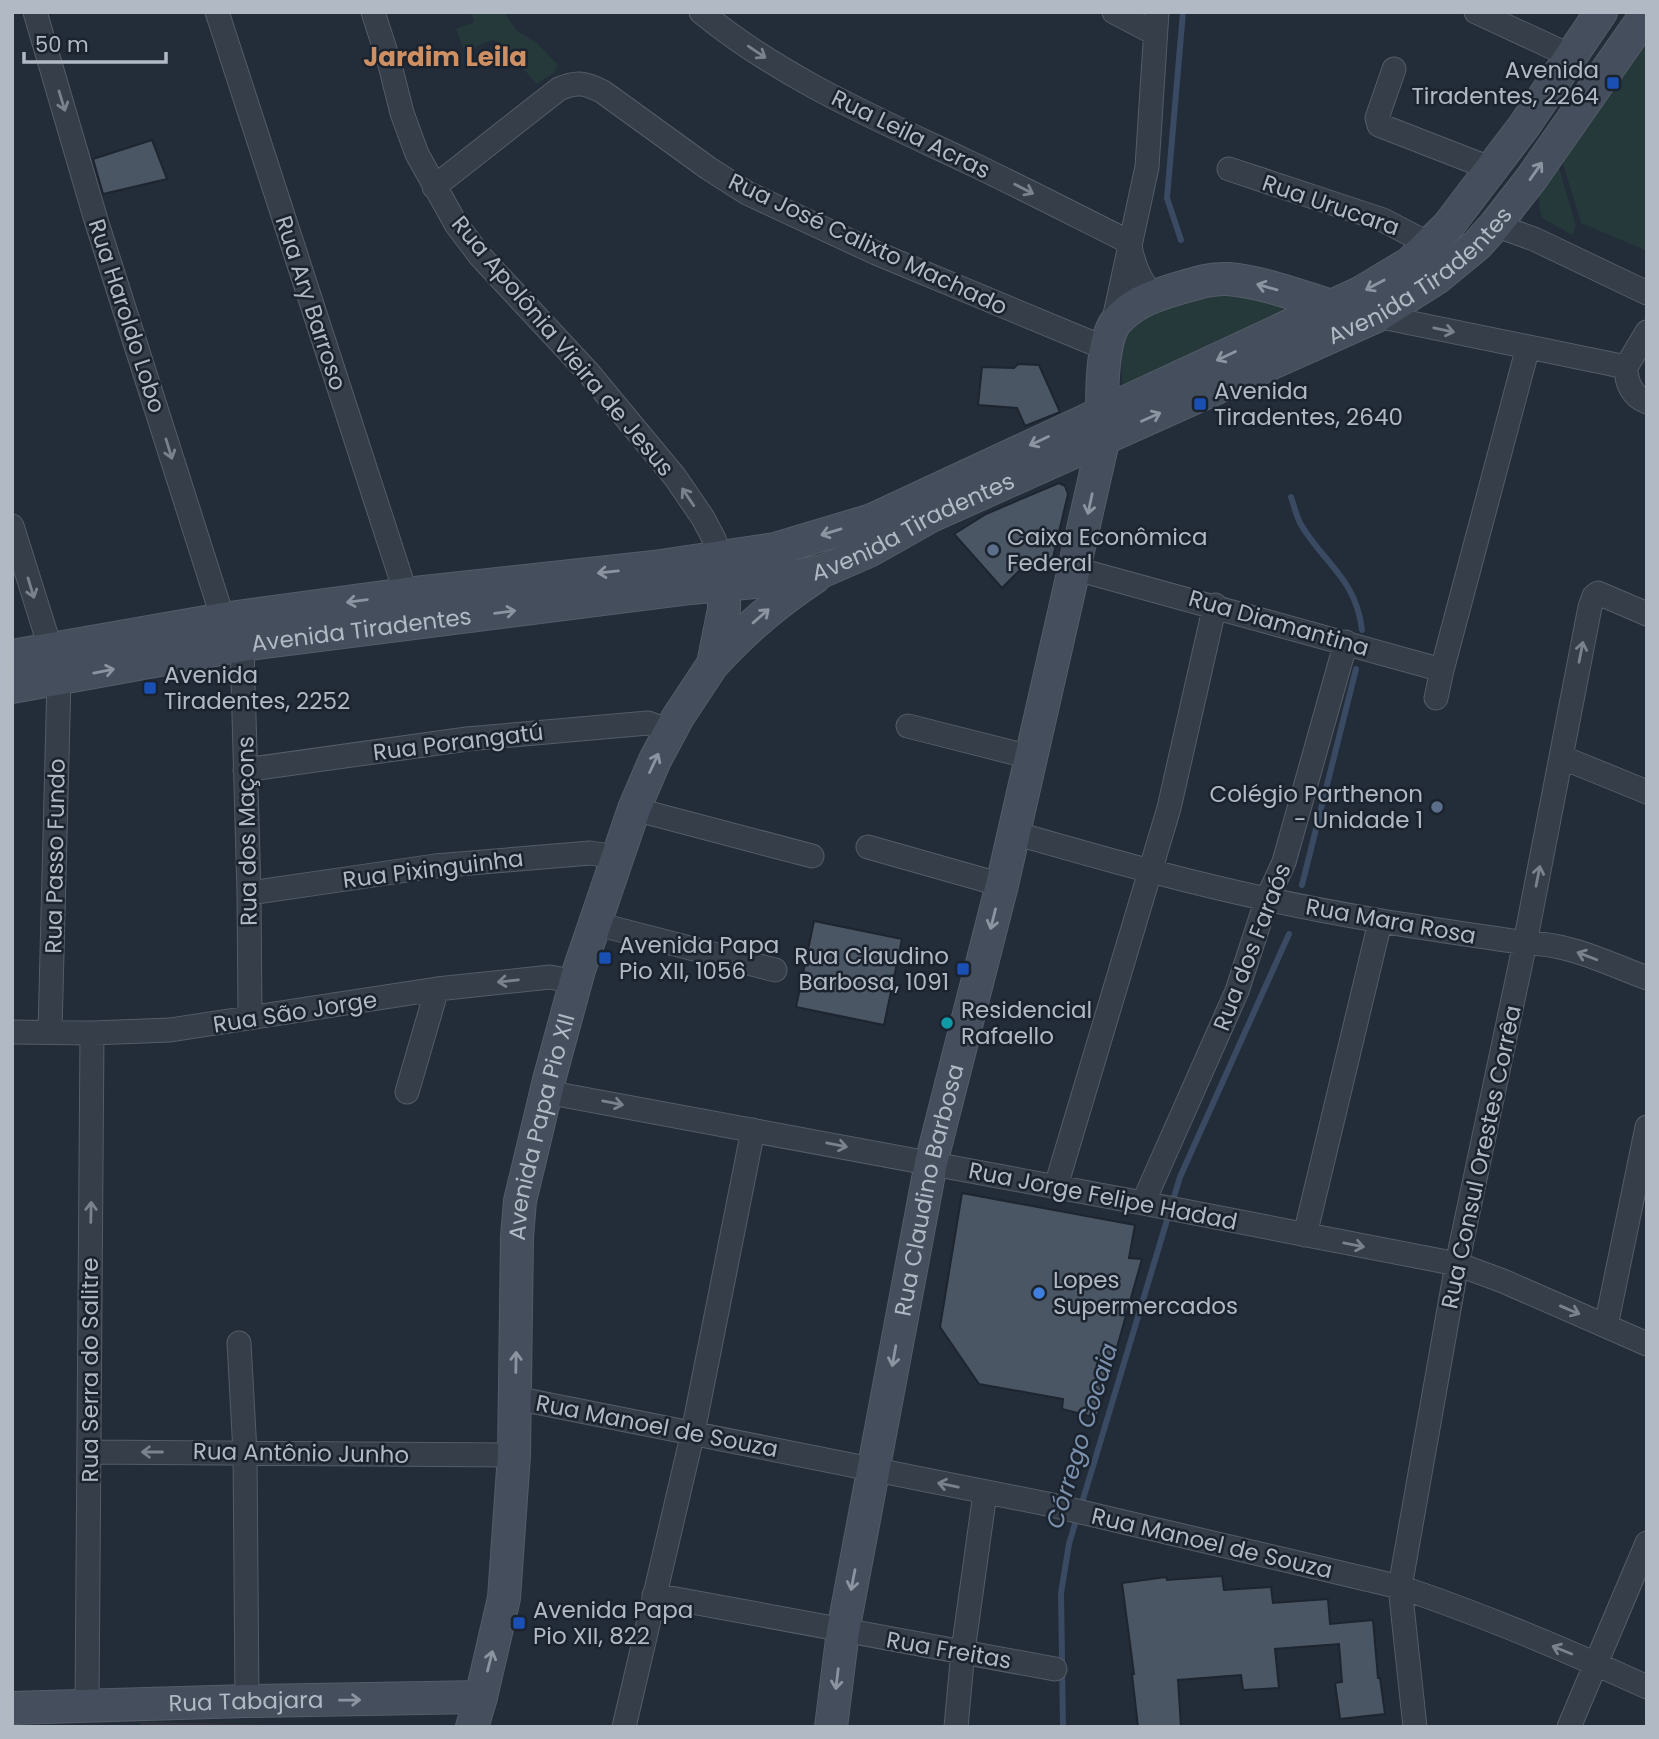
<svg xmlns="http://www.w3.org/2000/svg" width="1659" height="1739" viewBox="0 0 1659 1739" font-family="Poppins,sans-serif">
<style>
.medical{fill:#32313e}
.green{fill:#25383a}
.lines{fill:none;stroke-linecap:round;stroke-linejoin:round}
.stream{stroke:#394a62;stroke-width:6}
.building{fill:#4b5665;stroke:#1d2530;stroke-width:2}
.street-casing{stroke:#545c67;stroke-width:25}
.secondary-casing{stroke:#545c67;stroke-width:34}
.street{stroke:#363e49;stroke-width:23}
.secondary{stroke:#444e5c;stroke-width:32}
.oneway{stroke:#7a828d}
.oneway2{stroke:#8b94a0}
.transit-dot{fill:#1a4fb4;stroke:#1b232e;stroke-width:2.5}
.service-dot{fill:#5c6f8a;stroke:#1b232e;stroke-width:2.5}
.culture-dot{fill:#0f9aa8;stroke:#1b232e;stroke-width:2.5}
.shop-dot{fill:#3f7fe0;stroke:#1b232e;stroke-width:2.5}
.labels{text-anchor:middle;stroke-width:5;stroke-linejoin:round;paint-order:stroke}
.poi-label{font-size:23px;fill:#b1b9c5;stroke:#1b232e;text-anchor:start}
.street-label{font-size:23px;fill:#b1b9c5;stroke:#1b232e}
.water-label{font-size:24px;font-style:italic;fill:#7b90ac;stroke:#1b232e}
.quarter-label{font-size:26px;font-weight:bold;fill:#ce9063;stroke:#1b232e}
</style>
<rect width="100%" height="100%" fill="#232c39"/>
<!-- medical -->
<path class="medical" d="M141 1722 297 1725 371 1727H138Z"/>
<!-- green -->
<path class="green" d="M471 12H504L517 31 537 43 558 65 554 73 536 84 503 44 492 40 465 52 456 29 474 22Z
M1647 39V251L1581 223 1562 161Z
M1558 164 1576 226 1572 235 1542 218C1534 193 1543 185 1558 164Z
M1219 293 1281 303 1289 311 1123 386C1121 369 1118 346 1128 331 1145 306 1191 300 1219 293Z"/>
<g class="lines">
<!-- stream -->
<path class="stream" d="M1181 240 1167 198 1183 12
M1291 497C1294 505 1296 515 1300 523 1323 563 1356 578 1362 630
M1302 885 1356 669
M1081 1506 1180 1177 1289 934
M1063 1727 1061 1593 1069 1544 1077 1517"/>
</g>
<!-- building -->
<path class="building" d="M152 140 167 179 103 194 93 159Z
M1018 364 1039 365 1060 412 1025 426 1017 408 978 405 982 367 1014 368Z
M1059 483 1065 486 1068 494 1051 566 1030 560 1002 588 954 534 986 514Z
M814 921 902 939 884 1025 796 1007Z
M962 1193 1135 1225 1129 1258 1142 1259 1097 1418 1062 1409 1063 1399 979 1384 940 1327Z
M1222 1576 1224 1590 1271 1587 1273 1603 1328 1599 1330 1624 1373 1620 1378 1678H1380L1385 1714 1340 1719 1335 1683 1342 1682 1339 1644 1275 1649 1279 1688 1243 1690 1241 1675 1178 1680 1181 1727H1138L1132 1674H1134L1122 1583 1166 1577 1167 1580Z"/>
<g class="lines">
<defs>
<path id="street" d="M35 12 96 220 223 619
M217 12 406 594
M373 12 390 65 402 113 417 154 456 224 480 256 588 372 675 477 703 518 714 539 720 557
M701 12C780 77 875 118 966 161 1021 187 1075 215 1129 242
M1114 12 1154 33
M1476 12 1571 56
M1394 69 1377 118 1379 125 1492 169
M1229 169 1383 220 1431 245
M434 187 559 89C577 81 586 83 603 92L708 168 747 193 876 253 1107 349
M1495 225 1534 239 1647 293
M1130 245C1133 265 1140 281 1153 296
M1377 316 1626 367
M1113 324 1147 167 1157 12
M1626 367C1626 383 1632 396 1647 402
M1626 367 1647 332
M12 526 51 650
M1076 569 1442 670
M242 645 249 893 250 1017
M1436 698 1442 670 1528 347
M908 726 1030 757
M1561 757 1647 792
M245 770 467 739 648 723 670 731
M634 809 812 856
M1014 833C1098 857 1182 881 1267 899 1352 918 1439 930 1525 943 1568 943 1607 963 1647 978
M868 847 1002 885
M249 893 435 866 590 853 617 857
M593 923 775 970
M12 1032 92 1033 170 1030 437 989 550 977 576 982
M50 1032 59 679
M407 1092 437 989
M546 1092 1143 1203 1457 1264 1503 1281 1647 1344
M1056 1186 1169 808 1215 605
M1143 1203 1237 991 1267 899 1284 862 1346 642
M1305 1235 1380 922
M1606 1326 1647 1127
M239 1343 245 1452 247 1701
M515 1398 1047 1504 1400 1587C1484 1615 1566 1650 1647 1687
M89 1452 514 1455
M654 1595 1055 1669
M87 1706 92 1033
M624 1727 693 1432 753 1130
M956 1727 963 1651 985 1493
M1415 1727 1400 1587 1457 1264 1525 943 1590 607 1594 596 1598 593 1647 614
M1569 1727 1647 1543"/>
<g id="secondary">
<path d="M12 656 223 619 406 594 654 567 775 549 872 520 1360 293 1410 263 1448 226 1524 126 1601 12"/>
<path d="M713 664C747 628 773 605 815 577"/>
<path id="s1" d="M12 687 242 645 691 588 776 580 823 571 869 551 931 516 1377 316 1437 278 1477 245 1495 225 1531 179 1647 13"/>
<path id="s2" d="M12 1708 247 1701 481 1697"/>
<path id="s3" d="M472 1727 481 1697 504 1598 514 1455 517 1237 520 1201 549 1080 579 970 634 809 655 760 678 717 713 664 724 609V577L722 564"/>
<path id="s4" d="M831 1727 843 1631 931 1163 1002 885 1104 437C1101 412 1100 341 1116 322 1132 303 1153 296 1176 289 1194 284 1210 278 1228 279 1263 282 1299 296 1332 306"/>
</g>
</defs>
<!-- street casing -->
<use href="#street" class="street-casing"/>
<!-- secondary casing -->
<use href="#secondary" class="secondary-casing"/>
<!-- street -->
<use href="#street" class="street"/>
<!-- secondary -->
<use href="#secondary" class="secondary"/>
</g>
<!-- one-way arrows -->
<defs><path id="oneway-shaft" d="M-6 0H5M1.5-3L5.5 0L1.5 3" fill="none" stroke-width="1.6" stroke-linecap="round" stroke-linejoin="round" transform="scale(1.75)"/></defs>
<g class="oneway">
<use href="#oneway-shaft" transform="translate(757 52) rotate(34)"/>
<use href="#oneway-shaft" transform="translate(62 101) rotate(73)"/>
<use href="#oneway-shaft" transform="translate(1024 189) rotate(27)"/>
<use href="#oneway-shaft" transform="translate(1444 330) rotate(12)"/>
<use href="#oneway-shaft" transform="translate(169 449) rotate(73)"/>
<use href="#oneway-shaft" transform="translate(688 497) rotate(-124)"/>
<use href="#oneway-shaft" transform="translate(31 588) rotate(73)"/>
<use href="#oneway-shaft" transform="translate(1581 652) rotate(-79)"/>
<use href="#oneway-shaft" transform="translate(1538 876) rotate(-79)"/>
<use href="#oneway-shaft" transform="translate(1587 956) rotate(-159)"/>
<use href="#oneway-shaft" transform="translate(508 981) rotate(174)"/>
<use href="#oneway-shaft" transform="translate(613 1103) rotate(11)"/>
<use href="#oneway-shaft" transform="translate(837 1145) rotate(11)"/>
<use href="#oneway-shaft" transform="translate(91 1212) rotate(-89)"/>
<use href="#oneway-shaft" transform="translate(1354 1245) rotate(11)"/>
<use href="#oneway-shaft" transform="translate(1570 1310) rotate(23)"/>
<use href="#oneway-shaft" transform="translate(152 1452) rotate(-180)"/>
<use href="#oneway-shaft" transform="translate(948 1485) rotate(-168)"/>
<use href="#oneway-shaft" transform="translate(1562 1650) rotate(-158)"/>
</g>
<g class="oneway2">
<use href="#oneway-shaft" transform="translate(1536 171) rotate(-55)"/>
<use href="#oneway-shaft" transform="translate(1375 285) rotate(152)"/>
<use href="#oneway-shaft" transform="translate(1267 287) rotate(-164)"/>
<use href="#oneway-shaft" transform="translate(1226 356) rotate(155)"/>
<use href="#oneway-shaft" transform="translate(1151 417) rotate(-24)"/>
<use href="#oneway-shaft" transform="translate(1039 441) rotate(155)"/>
<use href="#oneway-shaft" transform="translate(1090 504) rotate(102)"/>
<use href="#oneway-shaft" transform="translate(831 532) rotate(163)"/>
<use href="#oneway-shaft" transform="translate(608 572) rotate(174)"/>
<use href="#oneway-shaft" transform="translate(357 601) rotate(172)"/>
<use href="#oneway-shaft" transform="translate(505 612) rotate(-7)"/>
<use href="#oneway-shaft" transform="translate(761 616) rotate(-41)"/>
<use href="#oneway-shaft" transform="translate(104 671) rotate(-11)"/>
<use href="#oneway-shaft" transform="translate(654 763) rotate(-65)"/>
<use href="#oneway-shaft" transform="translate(993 919) rotate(104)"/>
<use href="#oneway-shaft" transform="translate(894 1356) rotate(100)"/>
<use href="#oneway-shaft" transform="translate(516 1362) rotate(-89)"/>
<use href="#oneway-shaft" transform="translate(853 1580) rotate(101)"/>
<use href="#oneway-shaft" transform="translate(490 1661) rotate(-76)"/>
<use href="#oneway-shaft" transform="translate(837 1679) rotate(97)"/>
<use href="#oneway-shaft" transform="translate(350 1700) rotate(-1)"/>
</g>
<!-- markers -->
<g class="transit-dot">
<rect x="1606" y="76" width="14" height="14" rx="3.5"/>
<rect x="1193" y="397" width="14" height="14" rx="3.5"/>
<rect x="143" y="681" width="14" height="14" rx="3.5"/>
<rect x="598" y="951" width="14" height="14" rx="3.5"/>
<rect x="956" y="962" width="14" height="14" rx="3.5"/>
<rect x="512" y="1616" width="14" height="14" rx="3.5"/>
</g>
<g class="service-dot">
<circle cx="993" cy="550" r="7"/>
<circle cx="1437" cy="807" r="7"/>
</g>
<circle class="culture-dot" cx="947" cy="1023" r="7"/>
<circle class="shop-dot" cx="1039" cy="1293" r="7"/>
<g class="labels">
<!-- poi labels -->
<g class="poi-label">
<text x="1599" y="78" text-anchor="end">Avenida<tspan x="1599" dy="26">Tiradentes, 2264</tspan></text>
<text x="1214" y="399">Avenida<tspan x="1214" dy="26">Tiradentes, 2640</tspan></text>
<text x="1007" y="545">Caixa Econômica<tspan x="1007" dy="26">Federal</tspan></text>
<text x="164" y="683">Avenida<tspan x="164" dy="26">Tiradentes, 2252</tspan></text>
<text x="1423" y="802" text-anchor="end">Colégio Parthenon<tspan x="1423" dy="26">- Unidade 1</tspan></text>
<text x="619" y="953">Avenida Papa<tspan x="619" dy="26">Pio XII, 1056</tspan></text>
<text x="949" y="964" text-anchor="end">Rua Claudino<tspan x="949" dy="26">Barbosa, 1091</tspan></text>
<text x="961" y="1018">Residencial<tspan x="961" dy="26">Rafaello</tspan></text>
<text x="1053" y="1288">Lopes<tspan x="1053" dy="26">Supermercados</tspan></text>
<text x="533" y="1618">Avenida Papa<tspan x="533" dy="26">Pio XII, 822</tspan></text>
</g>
<!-- street labels -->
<g class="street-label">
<text transform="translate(911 134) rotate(26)" y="8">Rua Leila Acras</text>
<text transform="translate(1331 205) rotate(19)" y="8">Rua Urucara</text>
<text transform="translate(868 244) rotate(25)" y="8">Rua José Calixto Machado</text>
<text dy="8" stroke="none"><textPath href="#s1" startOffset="1488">Avenida Tiradentes</textPath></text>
<text transform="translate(311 303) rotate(72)" y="8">Rua Ary Barroso</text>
<text transform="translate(127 316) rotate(72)" y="8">Rua Haroldo Lobo</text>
<text transform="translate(563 346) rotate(50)" y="8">Rua Apolônia Vieira de Jesus</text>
<text dy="8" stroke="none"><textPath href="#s1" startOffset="920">Avenida Tiradentes</textPath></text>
<text transform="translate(1279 623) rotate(16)" y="8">Rua Diamantina</text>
<text dy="8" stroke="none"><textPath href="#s1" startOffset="354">Avenida Tiradentes</textPath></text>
<text transform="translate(458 742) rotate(-7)" y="8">Rua Porangatú</text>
<text transform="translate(247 831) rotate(-91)" y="8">Rua dos Maçons</text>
<text transform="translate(55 856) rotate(-89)" y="8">Rua Passo Fundo</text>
<text transform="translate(433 869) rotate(-7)" y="8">Rua Pixinguinha</text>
<text transform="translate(1391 921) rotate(10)" y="8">Rua Mara Rosa</text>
<text transform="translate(1252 947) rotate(-69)" y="8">Rua dos Faraós</text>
<text transform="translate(295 1012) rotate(-9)" y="8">Rua São Jorge</text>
<text dy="8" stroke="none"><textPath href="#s3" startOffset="607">Avenida Papa Pio XII</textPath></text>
<text transform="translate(1481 1157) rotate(-78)" y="8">Rua Consul Orestes Corrêa</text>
<text dy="8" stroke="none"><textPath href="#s4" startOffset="546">Rua Claudino Barbosa</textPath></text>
<text transform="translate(1103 1196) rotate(11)" y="8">Rua Jorge Felipe Hadad</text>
<text transform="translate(90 1370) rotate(-90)" y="8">Rua Serra do Salitre</text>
<text transform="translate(657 1426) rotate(11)" y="8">Rua Manoel de Souza</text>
<text transform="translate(301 1453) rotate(1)" y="8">Rua Antônio Junho</text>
<text transform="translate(1212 1543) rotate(13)" y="8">Rua Manoel de Souza</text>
<text transform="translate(949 1650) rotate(10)" y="8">Rua Freitas</text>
<text dy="8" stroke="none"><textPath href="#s2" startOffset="234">Rua Tabajara</textPath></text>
</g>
<!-- water labels -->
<g class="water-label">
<text transform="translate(1082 1436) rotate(-73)" y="8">Córrego Cocaia</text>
</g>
<!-- quarter labels -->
<g class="quarter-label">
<text x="445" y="66">Jardim Leila</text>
</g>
</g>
<!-- border -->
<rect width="1659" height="1739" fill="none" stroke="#b1b9c5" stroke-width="28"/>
<!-- scale -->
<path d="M24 52v10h142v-10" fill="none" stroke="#b1b9c5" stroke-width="3.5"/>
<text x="35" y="52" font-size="21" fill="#b1b9c5" stroke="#1b232e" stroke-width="5" paint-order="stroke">50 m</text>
</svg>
